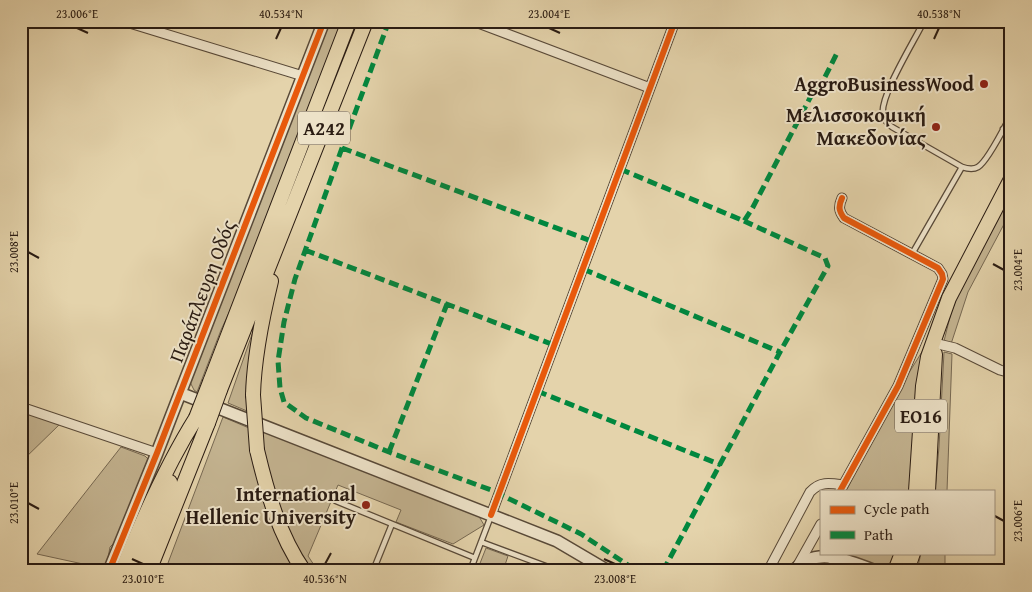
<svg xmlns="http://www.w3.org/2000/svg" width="1032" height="592" viewBox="0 0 1032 592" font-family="'Gentium Book Plus',serif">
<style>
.green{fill:#c4b491;stroke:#766852}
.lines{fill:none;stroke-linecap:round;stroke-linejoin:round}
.service-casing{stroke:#584938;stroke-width:7}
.minor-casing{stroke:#584938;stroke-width:11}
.tertiary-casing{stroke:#584938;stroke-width:14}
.primary-casing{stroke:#291b12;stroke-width:16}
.trunk-casing{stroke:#291b12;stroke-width:16}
.service{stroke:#ede2c8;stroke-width:4.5}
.minor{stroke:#ede2c8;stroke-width:9}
.tertiary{stroke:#ede2c8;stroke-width:11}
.primary{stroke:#e4d3ab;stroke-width:14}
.trunk{stroke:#e4d3ab;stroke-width:14}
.trunk-bridge-casing{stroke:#291b12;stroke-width:16;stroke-linecap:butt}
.trunk-bridge{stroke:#e4d3ab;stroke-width:14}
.quiet{stroke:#00873e;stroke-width:5;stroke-dasharray:10 5;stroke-linecap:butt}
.cycleway-casing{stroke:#ede2c8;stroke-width:9}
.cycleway{stroke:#e8590c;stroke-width:6}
.ticks{fill:none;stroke:#291b12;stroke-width:2}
.poi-dot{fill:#8f2418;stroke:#ede2c8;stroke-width:2}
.labels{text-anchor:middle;stroke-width:4;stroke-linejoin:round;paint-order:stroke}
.shield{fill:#ede2c8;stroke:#645749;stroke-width:1}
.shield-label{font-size:19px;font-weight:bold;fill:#291b12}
.poi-label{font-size:20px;font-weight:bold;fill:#291b12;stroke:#ede2c8;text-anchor:end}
.street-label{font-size:20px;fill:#291b12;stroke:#ede2c8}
.neatline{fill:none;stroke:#291b12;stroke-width:2}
.ticks-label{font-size:12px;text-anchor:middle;fill:#291b12}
</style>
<rect width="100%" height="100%" fill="#e4d3ab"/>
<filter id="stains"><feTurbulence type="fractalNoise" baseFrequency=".004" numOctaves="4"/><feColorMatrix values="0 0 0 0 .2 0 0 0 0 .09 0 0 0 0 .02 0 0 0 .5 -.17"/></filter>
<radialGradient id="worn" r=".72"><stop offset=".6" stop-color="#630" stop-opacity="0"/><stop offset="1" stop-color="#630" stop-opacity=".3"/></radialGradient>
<!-- green -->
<path class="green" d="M329 21H344L253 261 221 330 197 392 194 390 189 380Z
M1011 192V211L968 292 951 344 944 341 951 313 960 289Z
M257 320 247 389V411L228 403Z
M925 347 913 491H846L905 379Z
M944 352 952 354 947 491H935L939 447Z
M21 411 60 424 21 462Z
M223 417 249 428C256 483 266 522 295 571H165Z
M259 427 477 513 484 525 453 544 396 522 401 510 338 485 308 556 318 571H309L276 505Z
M121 447 145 456 148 459 115 542 110 547 106 569 37 554Z
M486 548 508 556 503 571H477Z
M829 553H897L894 561 881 568Z
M921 553H945V569L947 571H917Z"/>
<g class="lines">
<defs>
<path id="service" d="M924 21C915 40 879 97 883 115 884 120 888 124 892 127L962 167C968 169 973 170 978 167 988 161 1005 126 1011 115
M999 21 1011 28
M1003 129 1011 146
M912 254 962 167
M336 501 475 558
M481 542 559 571
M373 571 392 524
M470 571 491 516"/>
<path id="minor" d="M123 21 303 76
M473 21 650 88
M934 343 955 348 1000 370 1011 373
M21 407 157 453
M840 491 898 386 943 279 942 274 938 268 844 218C839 211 838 207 842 198
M491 515 675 21
M798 565 821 524
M768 571 810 492C820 481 830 483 843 485"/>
<path id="tertiary" d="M180 393 557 541 608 571
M834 563 851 571
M109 571 157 453 324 21
M794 571C815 544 851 562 876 571"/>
<path id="primary" d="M916 491 923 386 928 357 949 298 1011 179
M928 491 935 354
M895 571 902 553
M907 571 913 553"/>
<path id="trunk" d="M210 382 349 21
M220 390 366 21
M253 395C254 357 262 318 271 281
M257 450C267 492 279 535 304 571
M122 571C143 518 166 466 196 418
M134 571 170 482
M149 571 208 423"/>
</defs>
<!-- service casing -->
<use href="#service" class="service-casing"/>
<!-- minor casing -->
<use href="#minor" class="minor-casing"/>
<!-- tertiary casing -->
<use href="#tertiary" class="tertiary-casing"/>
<!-- primary casing -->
<use href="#primary" class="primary-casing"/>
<!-- trunk casing -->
<use href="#trunk" class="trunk-casing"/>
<!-- service -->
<use href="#service" class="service"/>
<!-- minor -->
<use href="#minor" class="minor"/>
<!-- tertiary -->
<use href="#tertiary" class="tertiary"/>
<!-- primary -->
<use href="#primary" class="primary"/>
<!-- trunk -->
<use href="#trunk" class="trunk"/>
<defs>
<path id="trunk-bridge" d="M253 395 257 450
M196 418 210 382
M208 423 220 390"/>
</defs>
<!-- trunk-bridge casing -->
<use href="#trunk-bridge" class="trunk-bridge-casing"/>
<!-- trunk-bridge -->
<use href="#trunk-bridge" class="trunk-bridge"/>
<!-- quiet -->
<path class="quiet" d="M389 21 342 148 295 279 284 322 278 361 280 388 284 402 306 418 389 452 491 490 581 534 637 571
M342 148 594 242
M620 169 744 221 752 209 811 96 825 77 837 53
M305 250 554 345
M583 269 780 352
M537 391 721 465
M389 452 447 304
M663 571 780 352 828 266 825 258 744 221"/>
<defs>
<path id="cycleway" d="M840 491 898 386 943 279 942 274 938 268 844 218C839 211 838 207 842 198
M491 515 675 21
M109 571 157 453 324 21"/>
</defs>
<!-- cycleway casing -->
<use href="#cycleway" class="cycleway-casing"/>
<!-- cycleway -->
<use href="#cycleway" class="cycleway"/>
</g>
<!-- ticks -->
<path class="ticks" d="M77 28 88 33M549 28 560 33M276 39 281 28M934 39 939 28M28 252 39 258M993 264 1004 270M28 503 39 509M993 515 1004 521M132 559 143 564M604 559 615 564M325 564 331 553"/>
<!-- markers -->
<g class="poi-dot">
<circle cx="984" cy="84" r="5"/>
<circle cx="936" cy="127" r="5"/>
<circle cx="366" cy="505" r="5"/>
</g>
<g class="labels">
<!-- shield labels -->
<g class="shield">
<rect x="298" y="111.5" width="52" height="33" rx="4"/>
<rect x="895" y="399.5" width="52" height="33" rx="4"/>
</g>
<g class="shield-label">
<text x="324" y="135">Α242</text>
<text x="921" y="423">ΕΟ16</text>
</g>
<!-- poi labels -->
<g class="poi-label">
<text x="974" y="91">AggroBusinessWood</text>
<text x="926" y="122">Μελισσοκομική<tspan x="926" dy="23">Μακεδονίας</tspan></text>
<text x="356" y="501">International<tspan x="356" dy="23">Hellenic University</tspan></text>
</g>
<!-- street labels -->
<g class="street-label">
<text transform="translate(202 291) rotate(-69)" y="7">Παράπλευρη Οδός</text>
</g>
</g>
<!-- margin -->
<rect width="1032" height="592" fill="none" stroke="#e4d3ab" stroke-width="55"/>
<!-- legend -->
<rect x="820" y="490" width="175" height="65" fill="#ede2c8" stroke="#9f927f"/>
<rect x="830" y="506" width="25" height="8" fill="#e8590c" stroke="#9f927f"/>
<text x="864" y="514" font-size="15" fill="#291b12">Cycle path</text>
<rect x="830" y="531" width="25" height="8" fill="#00873e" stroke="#9f927f"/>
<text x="864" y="540" font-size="15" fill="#291b12">Path</text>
<rect x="28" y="28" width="976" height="536" class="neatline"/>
<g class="ticks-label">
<text x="77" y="18">23.006°E</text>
<text x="281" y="18">40.534°N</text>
<text x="549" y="18">23.004°E</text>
<text x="939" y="18">40.538°N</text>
<text transform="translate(14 252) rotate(-90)" y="4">23.008°E</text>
<text transform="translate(1018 270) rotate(-90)" y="4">23.004°E</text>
<text transform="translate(14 503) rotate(-90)" y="4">23.010°E</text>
<text transform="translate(1018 521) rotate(-90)" y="4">23.006°E</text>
<text x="143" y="583">23.010°E</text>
<text x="325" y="583">40.536°N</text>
<text x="615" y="583">23.008°E</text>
</g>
<rect width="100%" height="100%" filter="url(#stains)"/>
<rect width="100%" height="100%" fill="url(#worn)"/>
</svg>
